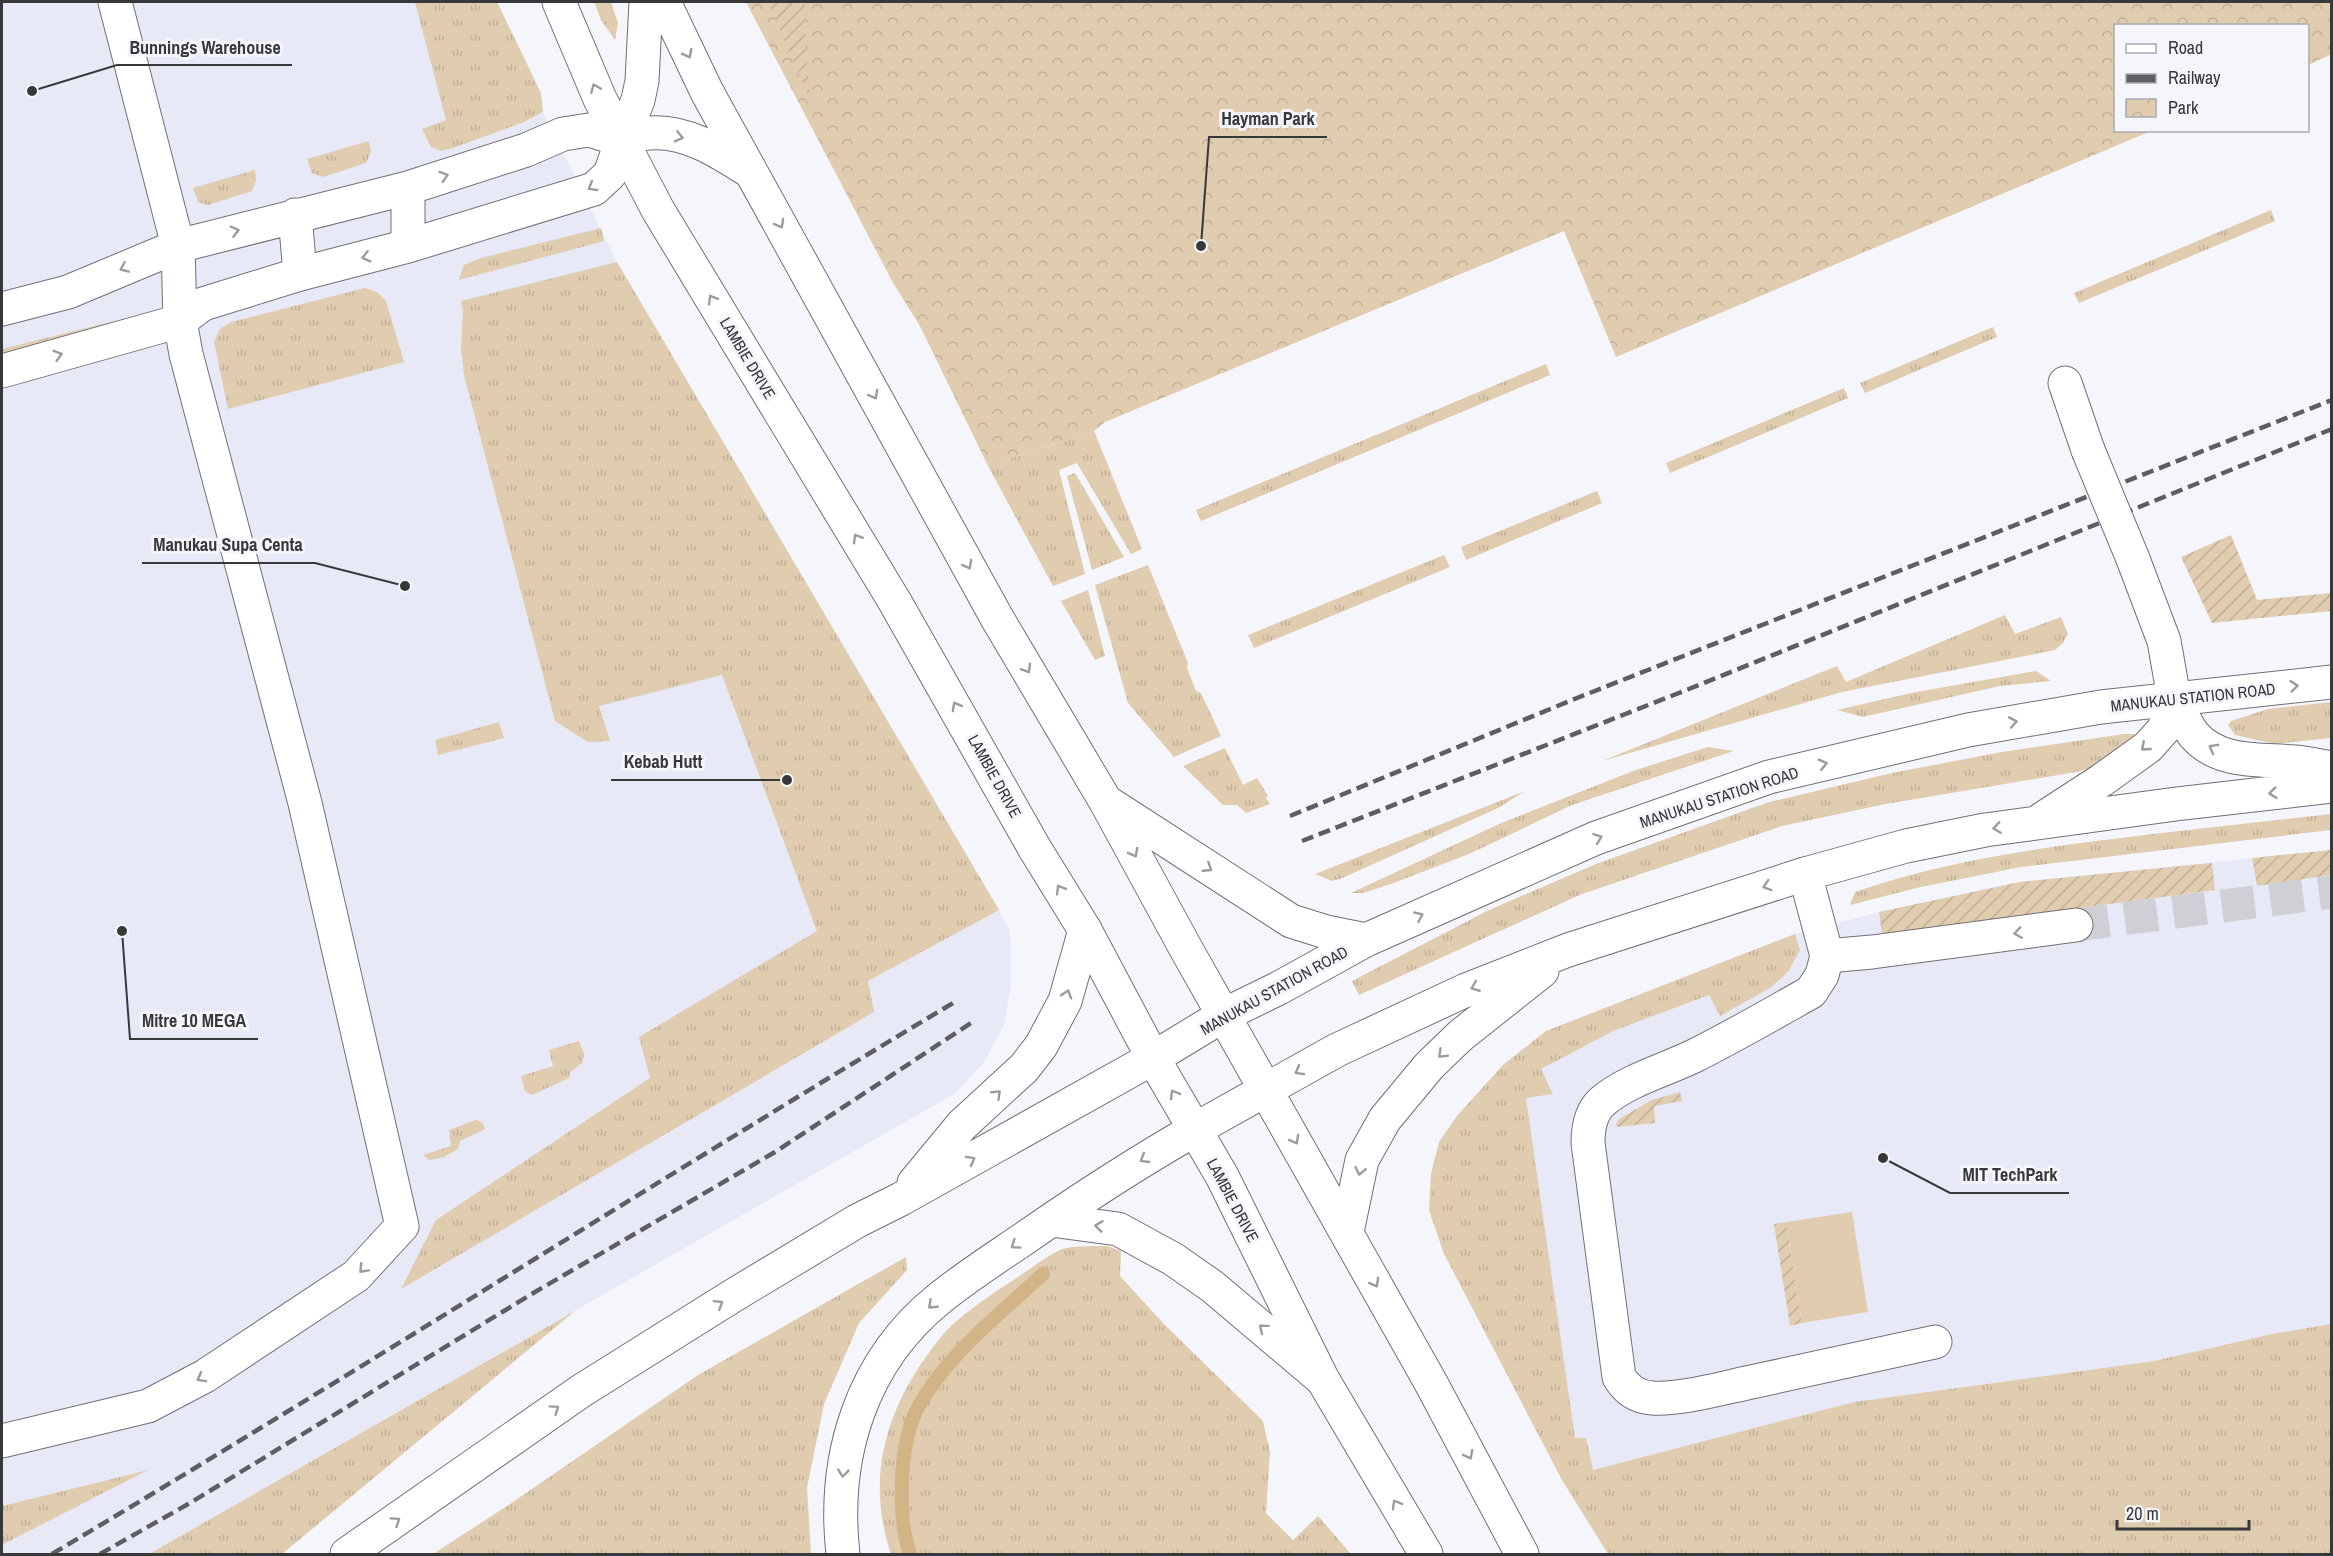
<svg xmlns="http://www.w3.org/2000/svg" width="2333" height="1556" viewBox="0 0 2333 1556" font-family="'Archivo Narrow',sans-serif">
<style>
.built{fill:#e8e9f7}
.grass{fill:url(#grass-tufts)}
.park{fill:url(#park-crowns)}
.garden{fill:url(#garden-furrows)}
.pitch{fill:#e0ccaf}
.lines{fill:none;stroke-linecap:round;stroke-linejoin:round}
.stream{stroke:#d2b487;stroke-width:14}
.minor-tunnel{stroke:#cfd0d5;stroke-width:33;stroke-dasharray:33 16;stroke-linecap:butt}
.minor-casing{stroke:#707076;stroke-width:35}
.major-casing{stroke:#707076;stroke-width:35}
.highway-casing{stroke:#707076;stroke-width:35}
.minor{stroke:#fff;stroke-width:33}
.major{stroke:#fff;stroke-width:33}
.highway{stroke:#fff;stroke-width:33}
.rail{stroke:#5d5e61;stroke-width:4.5;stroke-dasharray:12 6;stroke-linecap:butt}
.minor-bridge-casing{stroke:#707076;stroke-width:35;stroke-linecap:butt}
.minor-bridge{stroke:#fff;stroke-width:33}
.oneway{stroke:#9b9c9c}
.labels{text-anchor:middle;stroke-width:6;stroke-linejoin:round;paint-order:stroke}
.street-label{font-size:16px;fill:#37383a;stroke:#f5f6fc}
.leader{fill:none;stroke:#37383a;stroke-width:2}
.callout-dot{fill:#37383a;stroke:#f5f6fc;stroke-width:2}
.callout-label{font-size:18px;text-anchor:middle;font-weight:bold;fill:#37383a;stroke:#f5f6fc;stroke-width:6;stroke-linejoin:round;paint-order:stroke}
</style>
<defs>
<pattern id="grass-tufts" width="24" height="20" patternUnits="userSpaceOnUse" patternTransform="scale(1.5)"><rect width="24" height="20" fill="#e0ccaf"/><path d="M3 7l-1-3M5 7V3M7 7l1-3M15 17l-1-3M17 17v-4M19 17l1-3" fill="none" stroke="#c1b097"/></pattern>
<pattern id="park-crowns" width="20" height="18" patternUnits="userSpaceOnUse" patternTransform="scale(1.5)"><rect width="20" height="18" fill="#e0ccaf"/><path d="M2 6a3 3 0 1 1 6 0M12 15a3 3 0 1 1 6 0" fill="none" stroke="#c1b097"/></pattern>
<pattern id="garden-furrows" width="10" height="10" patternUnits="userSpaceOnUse" patternTransform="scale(1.5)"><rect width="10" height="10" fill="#e0ccaf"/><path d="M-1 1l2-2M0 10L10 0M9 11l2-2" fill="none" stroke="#c1b097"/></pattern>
</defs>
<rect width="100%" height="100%" fill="#f5f6fc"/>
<!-- built -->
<path class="built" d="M2 2H497L541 93 543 112 617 262 999 910 1009 929 1011 945V986L1004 1025 983 1064 954 1094 149 1554H2V1545L144 1471 2 1506Z
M2331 850V1324L2272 1334 2154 1361 1854 1402 1593 1470 1444 1254 1429 1210 1431 1174 1439 1142 1457 1116 1503 1065 1546 1031 1795 934 1883 911 2020 882Z"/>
<!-- grass -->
<path class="grass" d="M415 2H497L541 93 543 112 524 122 453 148 441 151 431 147 422 129 446 120Z
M594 2H611L618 23 615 40 601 20Z
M369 141 371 152 366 163 323 177 312 173 307 159Z
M255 170 256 180 252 191 208 205 198 202 193 188Z
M2271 210 2275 221 2079 303 2074 293Z
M601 228 604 241 459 280 464 265 481 258Z
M617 262 999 910 868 981 874 1012 401 1289 436 1220 650 1078 639 1037 817 931 722 675 599 706 610 741 588 742 555 721 464 375 461 347 463 310 461 301Z
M365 288 377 292 386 301 404 362 228 409 214 342 220 329 231 322Z
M118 320 2 358V349Z
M1993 327 1997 337 1865 393 1860 383Z
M1546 364 1550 375 1201 521 1196 510Z
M1844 388 1848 398 1670 473 1666 463Z
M1094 431 1142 549 1131 554 1077 463 1059 470 1085 574 1053 586 988 466Z
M1075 473 1124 557 1092 570 1067 476Z
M1597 491 1602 503 1466 560 1461 547Z
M1444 555 1450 567 1254 648 1248 635Z
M1148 565 1188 663 1187 668 1196 691 1201 693 1221 736 1174 757 1128 703 1095 585Z
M1088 590 1105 656 1095 660 1061 601Z
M2005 615 2015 634 2061 617 2068 634 2063 643 2055 650 1842 692 1602 761 1837 666 1846 682Z
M2036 671 2051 681 2000 686 1863 717 1837 710 1911 693Z
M2331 702V738L2275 744 2235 735 2228 725 2231 721 2268 709Z
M499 722 504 738 438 755 435 740Z
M2124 734H2135L2139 739 2095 767 2076 772 1886 804 1782 826 1582 894 1359 995 1352 981 1489 910 1596 864 1769 802 1892 773 2002 752Z
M1708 747 1734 751 1572 805 1469 854 1391 884 1363 893H1351L1499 824 1633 771Z
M1225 748 1243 785 1257 778 1268 796 1266 798 1270 804 1246 813 1237 805H1223L1183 766Z
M1525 791 1498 808 1340 879 1332 881 1315 874Z
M2331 814V830L2021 867 1921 887 1850 905 1855 892C1950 859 2045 847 2145 835 2207 828 2269 821 2331 814Z
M1795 934 1800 950 1788 972 1770 988 1720 1016 1709 995 1613 1031 1541 1069 1553 1094 1526 1098 1575 1438H1586L1593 1470 1854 1402 2154 1361 2272 1334 2331 1324V1554H1608L1562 1480 1444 1254 1429 1210 1431 1174 1439 1142 1457 1116 1503 1065 1546 1031Z
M579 1041 584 1054 582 1063 570 1072 569 1078 532 1095 525 1091 521 1076 553 1066 549 1050Z
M476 1120 482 1122 485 1129 460 1141 458 1149 444 1157 429 1160 423 1155 451 1146 449 1130Z
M1107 1246 1121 1251 1120 1276 1164 1324 1263 1421 1270 1452 1266 1513 1293 1540 1318 1516 1351 1554H891C864 1474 888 1403 940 1338 956 1318 993 1293 1015 1279 1028 1271 1052 1251 1066 1248 1079 1246 1093 1246 1107 1246Z
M906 1257 907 1270 859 1323 824 1404 807 1488 811 1554H433L510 1504 698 1375Z
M575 1311 282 1554H149Z
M148 1470 2 1545V1506Z"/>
<!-- park -->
<path class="park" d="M746 2H2331L2332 54 2308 65V26H2116V130L2151 131 1616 357 1564 231 1105 422 1094 431 988 466 921 328 892 281Z"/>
<!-- garden -->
<path class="garden" d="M768 2H805V44L811 102Z
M2231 535 2257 600 2331 593V611L2212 623 2181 557Z
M2331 850V875L2257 886 2252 858Z
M2212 863 2215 890 1882 934 1879 912 2020 882Z
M1680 1092 1682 1101 1654 1106 1655 1123 1617 1127 1616 1124 1619 1119 1652 1100Z
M1786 1222 1802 1323 1790 1326 1774 1224Z"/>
<!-- pitch -->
<path class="pitch" d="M1852 1212 1868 1312 1802 1323 1786 1222Z"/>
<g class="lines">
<!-- stream -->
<path class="stream" d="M910 1554C902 1532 901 1507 902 1482 902 1461 907 1430 916 1411 945 1356 998 1316 1043 1274"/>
<!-- minor-tunnel -->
<path class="minor-tunnel" d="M2076 925 2332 892"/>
<defs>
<path id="minor" d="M408 188V246
M295 215 300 274
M2 309 68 292 178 246 408 188 526 150 563 134 589 130 622 140 610 174 594 189 408 246 300 274 203 304 180 321 2 371
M2065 383 2088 450
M2133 559 2164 641 2174 698
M1805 874 1827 956 1822 975 1811 992C1772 1014 1734 1036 1694 1056 1665 1070 1628 1080 1603 1101 1591 1111 1588 1128 1588 1143L1619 1377C1626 1389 1637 1397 1652 1398 1681 1400 1726 1387 1756 1381 1815 1368 1875 1355 1935 1342
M1827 956 1872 952 2076 925
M2 1441 148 1406 205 1376 356 1276 402 1226 305 803 186 354 180 321 178 246 115 2"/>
<path id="major" d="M559 2 600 99 658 210 895 602 1035 849 1085 930 1153 1058 1222 1176 1323 1380 1426 1554
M664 2 707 92 997 618 1106 802 1185 947 1431 1383 1522 1554
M622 140 638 100 642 81 646 2
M622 140C631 138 641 133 650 133 687 130 721 153 751 172
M2174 698C2180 710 2186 725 2194 735 2219 764 2260 759 2295 762 2307 763 2319 766 2332 768
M1110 804 1291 921 1326 932 1366 940
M2042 819 2102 780 2148 747 2164 729 2174 698
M1153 1058 1224 1015 1279 988 1366 940 1596 838 1769 777 1968 730 2101 707 2332 682
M1194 1130 1337 1050 1466 990 1568 950 1805 874 1906 846 1985 830 2176 804 2332 786
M1347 1232 1362 1160 1385 1119 1429 1066 1460 1036 1542 971"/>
<path id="highway" d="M914 1183 962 1125 1024 1068 1041 1046 1065 1001 1085 930
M1051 1220 1118 1229 1173 1259 1213 1287 1323 1380
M347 1554 581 1391 734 1295 857 1221 901 1199 1153 1058
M843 1554C832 1457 861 1361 940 1298 966 1277 994 1259 1022 1240 1078 1201 1135 1164 1194 1130"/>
</defs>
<!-- minor casing -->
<use href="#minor" class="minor-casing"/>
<!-- major casing -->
<use href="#major" class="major-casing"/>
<!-- highway casing -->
<use href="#highway" class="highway-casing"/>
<!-- minor -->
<use href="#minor" class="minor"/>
<!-- major -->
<use href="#major" class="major"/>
<!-- highway -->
<use href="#highway" class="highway"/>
<!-- rail -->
<path class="rail" d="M1290 816 1577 698 2332 400
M1302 841 1689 689 2332 429
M52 1554C356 1373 654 1182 958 1000
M100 1554 190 1503 535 1292 775 1152 971 1023"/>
<defs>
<path id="minor-bridge" d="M2088 450 2133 559"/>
</defs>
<!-- minor-bridge casing -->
<use href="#minor-bridge" class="minor-bridge-casing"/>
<!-- minor-bridge -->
<use href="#minor-bridge" class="minor-bridge"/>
</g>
<!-- one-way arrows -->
<defs><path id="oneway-chevron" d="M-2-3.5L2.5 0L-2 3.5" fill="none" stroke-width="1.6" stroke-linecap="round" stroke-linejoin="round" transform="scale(1.5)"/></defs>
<g class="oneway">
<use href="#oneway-chevron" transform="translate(688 54) rotate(63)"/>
<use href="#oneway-chevron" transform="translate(595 88) rotate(-113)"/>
<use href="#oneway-chevron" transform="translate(679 137) rotate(13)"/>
<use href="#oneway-chevron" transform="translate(444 176) rotate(-18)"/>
<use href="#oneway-chevron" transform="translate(592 187) rotate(150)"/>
<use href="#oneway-chevron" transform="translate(780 224) rotate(61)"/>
<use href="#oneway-chevron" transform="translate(235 231) rotate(-15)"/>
<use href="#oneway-chevron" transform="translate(366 257) rotate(165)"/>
<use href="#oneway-chevron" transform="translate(124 268) rotate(157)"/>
<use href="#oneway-chevron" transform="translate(712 299) rotate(-121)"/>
<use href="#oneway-chevron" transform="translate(58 355) rotate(-16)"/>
<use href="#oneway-chevron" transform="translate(874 395) rotate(61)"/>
<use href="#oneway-chevron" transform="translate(857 538) rotate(-121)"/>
<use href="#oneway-chevron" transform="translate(968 565) rotate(61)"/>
<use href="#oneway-chevron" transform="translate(1027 669) rotate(59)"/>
<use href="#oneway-chevron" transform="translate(2294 686) rotate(-6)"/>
<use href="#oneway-chevron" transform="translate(956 706) rotate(-119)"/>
<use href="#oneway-chevron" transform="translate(2013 722) rotate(-10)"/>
<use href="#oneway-chevron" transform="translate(2145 747) rotate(139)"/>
<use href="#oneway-chevron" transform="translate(2213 748) rotate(-151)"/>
<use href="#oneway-chevron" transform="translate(1823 764) rotate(-13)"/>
<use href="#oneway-chevron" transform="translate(2273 793) rotate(174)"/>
<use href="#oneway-chevron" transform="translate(1997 828) rotate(172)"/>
<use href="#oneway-chevron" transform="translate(1598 838) rotate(-21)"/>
<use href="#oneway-chevron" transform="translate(1134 853) rotate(62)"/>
<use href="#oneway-chevron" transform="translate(1208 868) rotate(33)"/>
<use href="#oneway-chevron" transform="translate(1767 886) rotate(162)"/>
<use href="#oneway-chevron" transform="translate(1060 889) rotate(-121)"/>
<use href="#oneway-chevron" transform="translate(1419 916) rotate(-24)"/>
<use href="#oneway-chevron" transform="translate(2018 933) rotate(172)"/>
<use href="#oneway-chevron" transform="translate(1475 987) rotate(158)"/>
<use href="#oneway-chevron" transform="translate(1067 994) rotate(-73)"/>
<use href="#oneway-chevron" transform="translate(1442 1054) rotate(136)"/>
<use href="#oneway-chevron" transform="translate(1299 1071) rotate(151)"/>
<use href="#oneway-chevron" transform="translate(997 1094) rotate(-44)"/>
<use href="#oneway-chevron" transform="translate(1174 1094) rotate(-120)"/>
<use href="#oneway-chevron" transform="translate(1295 1140) rotate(61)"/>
<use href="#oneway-chevron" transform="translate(1144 1159) rotate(149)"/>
<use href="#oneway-chevron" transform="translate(971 1160) rotate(-29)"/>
<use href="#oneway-chevron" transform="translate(1360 1171) rotate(102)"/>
<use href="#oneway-chevron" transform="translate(1099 1226) rotate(-173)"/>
<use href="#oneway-chevron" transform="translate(1015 1245) rotate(145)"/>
<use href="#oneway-chevron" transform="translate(363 1269) rotate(133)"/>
<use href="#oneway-chevron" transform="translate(1375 1283) rotate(61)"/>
<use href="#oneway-chevron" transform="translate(719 1304) rotate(-32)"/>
<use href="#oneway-chevron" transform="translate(932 1305) rotate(137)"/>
<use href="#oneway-chevron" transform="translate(1263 1328) rotate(-140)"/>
<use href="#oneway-chevron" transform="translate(201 1378) rotate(151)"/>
<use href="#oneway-chevron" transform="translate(555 1409) rotate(-35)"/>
<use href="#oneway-chevron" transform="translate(1469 1455) rotate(62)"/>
<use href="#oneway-chevron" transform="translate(843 1473) rotate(96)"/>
<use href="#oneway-chevron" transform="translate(1396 1504) rotate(-120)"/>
<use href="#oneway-chevron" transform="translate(396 1521) rotate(-34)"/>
</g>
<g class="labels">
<!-- street labels -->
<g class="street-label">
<text transform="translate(748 358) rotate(59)" y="6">LAMBIE DRIVE</text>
<text transform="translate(2193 697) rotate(-6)" y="6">MANUKAU STATION ROAD</text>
<text transform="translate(995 776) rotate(61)" y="6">LAMBIE DRIVE</text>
<text transform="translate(1719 797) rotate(-18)" y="6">MANUKAU STATION ROAD</text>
<text transform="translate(1274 990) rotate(-29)" y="6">MANUKAU STATION ROAD</text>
<text transform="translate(1233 1200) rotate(62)" y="6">LAMBIE DRIVE</text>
</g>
</g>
<!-- callouts -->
<path class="leader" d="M32 91L117 65H292M1201 246L1209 137H1327M405 586L315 563H142M787 780L714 780H611M122 931L130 1039H258M1883 1158L1950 1193H2069"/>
<g class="callout-dot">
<circle cx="32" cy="91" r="6"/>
<circle cx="1201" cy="246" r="6"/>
<circle cx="405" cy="586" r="6"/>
<circle cx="787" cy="780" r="6"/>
<circle cx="122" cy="931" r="6"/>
<circle cx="1883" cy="1158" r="6"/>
</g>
<g class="callout-label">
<text x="205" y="54">Bunnings Warehouse</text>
<text x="1268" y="125">Hayman Park</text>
<text x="228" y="551">Manukau Supa Centa</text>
<text x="663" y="768">Kebab Hutt</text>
<text x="194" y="1027">Mitre 10 MEGA</text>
<text x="2010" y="1181">MIT TechPark</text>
</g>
<!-- border -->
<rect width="2333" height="1556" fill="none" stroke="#37383a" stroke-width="6"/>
<!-- legend -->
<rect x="2114" y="24" width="195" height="108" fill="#f5f6fc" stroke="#a9aaae" stroke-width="1.5"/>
<rect x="2126" y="44" width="30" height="9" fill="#ffffff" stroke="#a9aaae" stroke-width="1.5"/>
<text x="2168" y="54" font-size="18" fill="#37383a">Road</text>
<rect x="2126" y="74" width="30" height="9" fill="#5d5e61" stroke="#a9aaae" stroke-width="1.5"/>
<text x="2168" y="84" font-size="18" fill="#37383a">Railway</text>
<rect x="2126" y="99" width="30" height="18" fill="url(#park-crowns)" stroke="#a9aaae" stroke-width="1.5"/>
<text x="2168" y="114" font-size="18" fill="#37383a">Park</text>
<!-- scale -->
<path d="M2117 1520v9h132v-9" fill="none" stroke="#37383a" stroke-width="3"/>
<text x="2126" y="1520" font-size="18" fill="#37383a" stroke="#f5f6fc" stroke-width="4.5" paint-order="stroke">20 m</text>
</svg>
